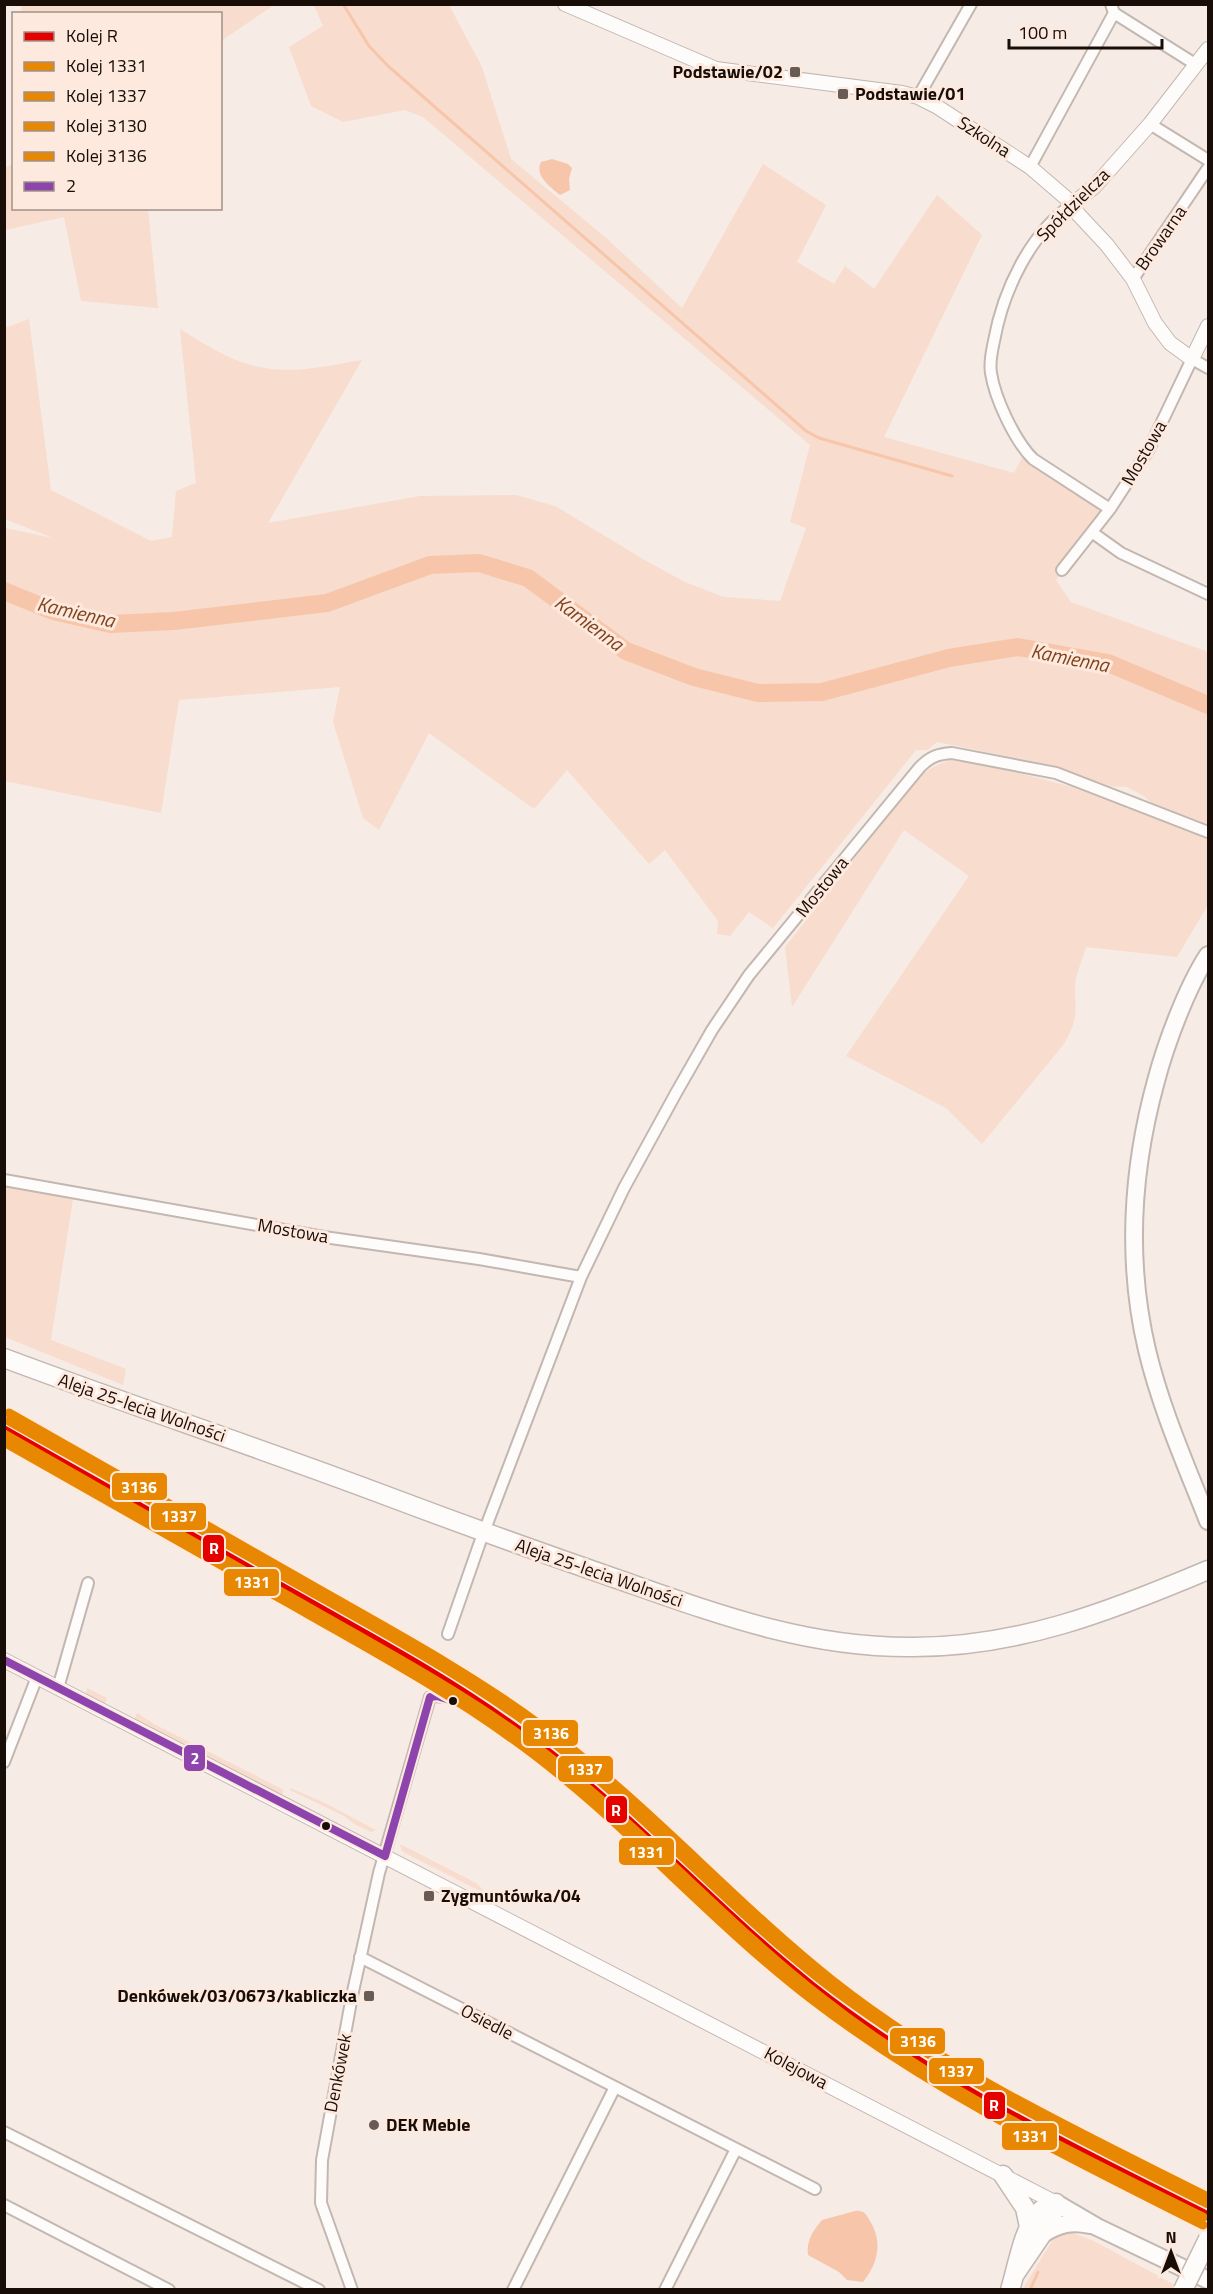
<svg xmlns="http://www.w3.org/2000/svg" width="1213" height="2294" viewBox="0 0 1213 2294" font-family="'Titillium Web',sans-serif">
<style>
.green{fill:#f8dccd}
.water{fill:#f7c6aa}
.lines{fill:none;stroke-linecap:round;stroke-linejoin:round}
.stream{stroke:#f7c6aa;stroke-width:3}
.river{stroke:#f7c6aa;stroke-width:18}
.minor-casing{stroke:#c2b7b1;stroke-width:14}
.tertiary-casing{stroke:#c2b7b1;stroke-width:16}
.secondary-casing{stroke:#c2b7b1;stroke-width:20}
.primary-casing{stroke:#c2b7b1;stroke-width:21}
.minor{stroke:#fefcfb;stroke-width:10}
.tertiary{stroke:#fefcfb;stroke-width:14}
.secondary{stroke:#fefcfb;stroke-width:16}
.primary{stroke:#fefcfb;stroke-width:18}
.rail{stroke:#cdcac8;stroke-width:3}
.primary-bridge-casing{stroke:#c2b7b1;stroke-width:21;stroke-linecap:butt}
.primary-bridge{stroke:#fefcfb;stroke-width:18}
.bus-1-casing{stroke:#fde9de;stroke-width:12}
.bus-1{stroke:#8e44ad;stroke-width:8}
.rail-1-casing{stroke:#fde9de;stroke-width:14}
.rail-2-casing{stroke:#fde9de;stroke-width:14}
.rail-3-casing{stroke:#fde9de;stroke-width:14}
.rail-4-casing{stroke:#fde9de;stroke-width:14}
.rail-5-casing{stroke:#fde9de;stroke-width:14}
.rail-1{stroke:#e50000;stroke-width:9}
.rail-2{stroke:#e88701;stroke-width:9}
.rail-3{stroke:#e88701;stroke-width:9}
.rail-4{stroke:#e88701;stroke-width:9}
.rail-5{stroke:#e88701;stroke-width:9}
.poi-dot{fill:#665b55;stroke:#fde9de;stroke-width:2}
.bus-dot{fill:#180d07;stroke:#fde9de;stroke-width:2}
.labels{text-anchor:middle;stroke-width:6;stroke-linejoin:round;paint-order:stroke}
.poi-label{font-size:18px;font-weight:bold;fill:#180d07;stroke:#fde9de;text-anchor:start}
.street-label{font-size:18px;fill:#180d07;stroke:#fde9de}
.water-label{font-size:20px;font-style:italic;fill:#80441c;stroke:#fde9de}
.line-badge{stroke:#fde9de;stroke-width:2}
.badge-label{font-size:16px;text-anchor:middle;font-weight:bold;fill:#fff}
</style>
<rect width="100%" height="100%" fill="#f6ebe5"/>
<!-- green -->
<path class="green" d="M21 5V4L274 5 221 41 220 14 21 13Z
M314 5H449L482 67 511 159 605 237 682 308 763 164 826 205 797 262 834 284 845 266 874 289 937 195 982 235 884 437 1014 473 1025 452 1110 509 1056 580 1071 602 1208 652V824L1153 804 1144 796 1127 787 1109 786 1046 764 937 742 927 750H916L773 928 749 912 730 936 717 934 718 921 665 850 649 864 567 770 534 809 429 733 379 830 363 818 333 722 340 687 179 700 161 813 5 781V528L53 538 5 519V328L29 319 51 490 151 541 172 537 176 491 196 483 180 329C203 343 225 358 251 365 287 376 326 366 362 360L268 523 420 496 516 495 555 506 648 562 685 582 724 597 780 601 806 528 790 522 810 445 423 117 405 110 343 122 311 106 289 47 323 26Z
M13 164 14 208 148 209 158 308 81 301 64 217 5 230V168Z
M958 759 974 761 1072 787 1208 837V905L1177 957 1086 947C1083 959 1076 973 1075 984 1075 1012 1079 1018 1064 1044L982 1144 946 1108 846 1056 969 876 904 830 792 1007 785 947 919 777C932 767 942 761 958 759Z
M5 1186 73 1199 51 1340 126 1369 123 1385 5 1337Z
M87 1688 107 1698 105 1703 103 1704 86 1696Z
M137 1713 154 1724 284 1790 282 1795 134 1720Z
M290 1788 323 1802 376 1830 371 1832 356 1825 344 1816 290 1790Z
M400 1844 476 1883 490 1896 407 1854 402 1851Z
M1070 2232 1094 2241 1175 2285 1172 2290H1022L1052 2241 1058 2235Z"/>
<!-- water -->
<path class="water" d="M552 159 568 164 572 168 569 179 570 190 560 195C551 187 534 176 541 162Z
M855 2211C864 2210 866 2214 870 2221 883 2242 878 2264 863 2282L847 2280 839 2272 808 2255C806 2242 813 2230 822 2220Z"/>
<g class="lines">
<!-- stream -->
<path class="stream" d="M343 4 369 46 388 66 806 431 819 438 952 476
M1030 2290 1038 2272"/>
<!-- river -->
<path class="river" d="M4 591 53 611 110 624 174 621 327 603 430 565 479 563 528 578 626 651 694 677 758 693 822 692 949 658 1018 647 1108 663 1208 705"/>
<defs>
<path id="minor" d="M1114 13 1195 64
M918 97 971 4
M1150 124 1208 160
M1030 167 1114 13 1111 4
M1073 204C1030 233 1003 291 994 341 992 351 989 362 991 373 995 399 1015 441 1033 459L1110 509
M1133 279 1208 168
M1093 533 1121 553 1208 594
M1062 570 1110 509 1149 449 1192 359 1208 368
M4 1180 324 1237 479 1259 581 1277
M448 1634 479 1545 581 1277 624 1188 676 1093 712 1030 749 975 920 767C930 757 937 754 952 753L1056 773 1208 832
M58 1688 88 1583
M4 1762 37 1677
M360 1957 815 2189
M4 2132 319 2290
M4 2205 169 2290
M352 2290 321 2203 322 2160 352 1996 379 1873 430 1697C460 1690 506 1733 529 1750 559 1773 590 1796 619 1821 645 1845 669 1871 694 1896
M513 2290 615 2087
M665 2290 736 2149"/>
<path id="tertiary" d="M565 4 716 69 902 93 918 97 936 106 1030 167 1073 204 1078 214 1107 245 1133 279 1155 323 1170 343 1192 359 1208 326
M1073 204 1095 186 1150 124 1208 49
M4 1660 1056 2203"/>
<path id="secondary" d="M1208 955C1187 987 1166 1043 1156 1081 1132 1168 1126 1261 1147 1350 1161 1409 1186 1465 1208 1521
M1056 2203 1097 2227 1208 2280
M1043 2234C1059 2224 1071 2221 1090 2225"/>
<path id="primary" d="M4 1358C132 1406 260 1448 387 1496 464 1525 542 1553 620 1580 717 1614 805 1647 909 1647 1017 1648 1111 1611 1208 1570
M1003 2175 1025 2208 1029 2227
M1010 2290C1017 2268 1023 2228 1039 2212 1043 2207 1050 2205 1056 2203L1051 2221 1015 2274"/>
</defs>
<!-- minor casing -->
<use href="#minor" class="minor-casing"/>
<!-- tertiary casing -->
<use href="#tertiary" class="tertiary-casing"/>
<!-- secondary casing -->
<use href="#secondary" class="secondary-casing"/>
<!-- primary casing -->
<use href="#primary" class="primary-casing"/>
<!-- minor -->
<use href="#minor" class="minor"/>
<!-- tertiary -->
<use href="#tertiary" class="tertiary"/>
<!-- secondary -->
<use href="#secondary" class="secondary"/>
<!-- primary -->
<use href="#primary" class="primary"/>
<!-- rail -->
<path class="rail" d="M1112 2150 1208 2199"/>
<defs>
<path id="primary-bridge" d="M1183 2290 1208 2239"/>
</defs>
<!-- primary-bridge casing -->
<use href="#primary-bridge" class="primary-bridge-casing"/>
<!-- primary-bridge -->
<use href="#primary-bridge" class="primary-bridge"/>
<defs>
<path id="bus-1" d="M4 1660 385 1856
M385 1856 430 1697 437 1696 453 1701"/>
</defs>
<!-- bus-1 casing -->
<use href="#bus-1" class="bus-1-casing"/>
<!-- bus-1 -->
<use href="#bus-1" class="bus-1"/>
<defs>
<path id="rail-1" d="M4 1430C103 1486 202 1542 301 1598 375 1640 450 1680 518 1730 625 1806 711 1906 813 1987 933 2082 1072 2147 1208 2216"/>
<path id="rail-2" d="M4 1442C101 1497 197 1552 294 1606 367 1648 442 1688 510 1737 619 1814 705 1917 810 1998 931 2091 1068 2157 1203 2225"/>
<path id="rail-3" d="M9 1421C106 1475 202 1530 299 1585 374 1627 451 1669 522 1719 630 1796 717 1898 821 1980 940 2072 1075 2137 1208 2204"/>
<path id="rail-4" d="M4 1434C105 1492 206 1549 306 1606 381 1649 458 1690 528 1741 634 1818 719 1918 822 1998 938 2090 1072 2152 1203 2217"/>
<path id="rail-5" d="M9 1413C110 1470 210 1527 311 1585 388 1629 467 1671 539 1724 645 1800 731 1900 833 1981 947 2071 1079 2132 1208 2197"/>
</defs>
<!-- rail-1 casing -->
<use href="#rail-1" class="rail-1-casing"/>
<!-- rail-2 casing -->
<use href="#rail-2" class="rail-2-casing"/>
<!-- rail-3 casing -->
<use href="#rail-3" class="rail-3-casing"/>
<!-- rail-4 casing -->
<use href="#rail-4" class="rail-4-casing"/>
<!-- rail-5 casing -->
<use href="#rail-5" class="rail-5-casing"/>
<!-- rail-1 -->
<use href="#rail-1" class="rail-1"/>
<!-- rail-2 -->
<use href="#rail-2" class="rail-2"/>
<!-- rail-3 -->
<use href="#rail-3" class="rail-3"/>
<!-- rail-4 -->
<use href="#rail-4" class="rail-4"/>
<!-- rail-5 -->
<use href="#rail-5" class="rail-5"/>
</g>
<!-- markers -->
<g class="poi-dot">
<rect x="789" y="66" width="12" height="12" rx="3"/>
<rect x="837" y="88" width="12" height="12" rx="3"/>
<rect x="423" y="1890" width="12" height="12" rx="3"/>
<rect x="363" y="1990" width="12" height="12" rx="3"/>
<circle cx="374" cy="2125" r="6"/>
</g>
<g class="bus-dot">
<circle cx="453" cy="1701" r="5"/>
<circle cx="326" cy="1826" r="5"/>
</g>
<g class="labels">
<!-- poi labels -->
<g class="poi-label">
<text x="783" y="78" text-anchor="end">Podstawie/02</text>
<text x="855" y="100">Podstawie/01</text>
<text x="441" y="1902">Zygmuntówka/04</text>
<text x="357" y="2002" text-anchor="end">Denkówek/03/0673/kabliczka</text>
<text x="386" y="2131">DEK Meble</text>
</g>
<!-- street labels -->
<g class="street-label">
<text transform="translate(984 137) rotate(33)" y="6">Szkolna</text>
<text transform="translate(1073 205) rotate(-45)" y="6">Spółdzielcza</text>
<text transform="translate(1161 238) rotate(-55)" y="6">Browarna</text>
<text transform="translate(1144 453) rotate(-60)" y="6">Mostowa</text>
<text transform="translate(822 887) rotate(-51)" y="6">Mostowa</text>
<text transform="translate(293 1231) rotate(10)" y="6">Mostowa</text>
<text transform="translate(142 1408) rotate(19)" y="6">Aleja 25-lecia Wolności</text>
<text transform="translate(599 1573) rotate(19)" y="6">Aleja 25-lecia Wolności</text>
<text transform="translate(487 2022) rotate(27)" y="6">Osiedle</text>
<text transform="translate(796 2068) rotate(28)" y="6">Kolejowa</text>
<text transform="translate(338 2073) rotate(-79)" y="6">Denkówek</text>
</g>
<!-- water labels -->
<g class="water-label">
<text transform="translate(76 612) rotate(13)" y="7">Kamienna</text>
<text transform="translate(589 623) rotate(36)" y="7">Kamienna</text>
<text transform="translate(1070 658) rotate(11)" y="7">Kamienna</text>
</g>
</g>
<g class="line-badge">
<rect x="111" y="1472" width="57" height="29" rx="6" fill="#e88701"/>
<rect x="150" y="1502" width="57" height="29" rx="6" fill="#e88701"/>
<rect x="202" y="1534" width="23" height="29" rx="6" fill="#e50000"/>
<rect x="223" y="1568" width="57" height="29" rx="6" fill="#e88701"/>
<rect x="522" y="1719" width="57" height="28" rx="6" fill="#e88701"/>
<rect x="183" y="1744" width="23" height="28" rx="6" fill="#8e44ad"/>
<rect x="557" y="1755" width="57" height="28" rx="6" fill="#e88701"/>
<rect x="605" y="1795" width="23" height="29" rx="6" fill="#e50000"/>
<rect x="618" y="1837" width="57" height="29" rx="6" fill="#e88701"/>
<rect x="889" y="2027" width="57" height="28" rx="6" fill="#e88701"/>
<rect x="928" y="2057" width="57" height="28" rx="6" fill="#e88701"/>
<rect x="983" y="2091" width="23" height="29" rx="6" fill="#e50000"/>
<rect x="1001" y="2122" width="57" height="29" rx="6" fill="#e88701"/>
</g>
<g class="badge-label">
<text x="139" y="1493">3136</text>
<text x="179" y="1522">1337</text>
<text x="214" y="1554">R</text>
<text x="252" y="1588">1331</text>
<text x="551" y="1739">3136</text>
<text x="195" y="1764">2</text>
<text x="585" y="1775">1337</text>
<text x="616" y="1816">R</text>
<text x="646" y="1858">1331</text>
<text x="918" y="2047">3136</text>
<text x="956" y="2077">1337</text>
<text x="994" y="2111">R</text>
<text x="1030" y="2142">1331</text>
</g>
<!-- border -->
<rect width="1213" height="2294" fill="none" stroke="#180d07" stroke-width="12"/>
<!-- legend -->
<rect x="12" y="12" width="210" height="198" fill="#fde9de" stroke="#a19188" stroke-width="1.5"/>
<rect x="24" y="32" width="30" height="9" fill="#e50000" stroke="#a19188" stroke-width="1.5"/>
<text x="66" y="42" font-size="18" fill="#180d07">Kolej R</text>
<rect x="24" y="62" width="30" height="9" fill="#e88701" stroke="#a19188" stroke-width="1.5"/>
<text x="66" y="72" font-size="18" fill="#180d07">Kolej 1331</text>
<rect x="24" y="92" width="30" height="9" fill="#e88701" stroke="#a19188" stroke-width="1.5"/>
<text x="66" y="102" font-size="18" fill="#180d07">Kolej 1337</text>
<rect x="24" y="122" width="30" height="9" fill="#e88701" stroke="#a19188" stroke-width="1.5"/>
<text x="66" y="132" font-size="18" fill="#180d07">Kolej 3130</text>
<rect x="24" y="152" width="30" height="9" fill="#e88701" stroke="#a19188" stroke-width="1.5"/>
<text x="66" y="162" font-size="18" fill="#180d07">Kolej 3136</text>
<rect x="24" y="182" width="30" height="9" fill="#8e44ad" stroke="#a19188" stroke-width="1.5"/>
<text x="66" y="192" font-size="18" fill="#180d07">2</text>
<!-- north arrow -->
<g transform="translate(1171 2252)" stroke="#fde9de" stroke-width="4.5" paint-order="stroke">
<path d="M0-4.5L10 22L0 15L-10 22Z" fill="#180d07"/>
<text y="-9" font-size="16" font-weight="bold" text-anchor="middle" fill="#180d07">N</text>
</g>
<!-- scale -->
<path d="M1009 39v9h153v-9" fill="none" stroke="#180d07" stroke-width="3"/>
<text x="1018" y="39" font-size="18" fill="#180d07" stroke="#fde9de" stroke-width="4.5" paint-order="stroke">100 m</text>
</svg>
